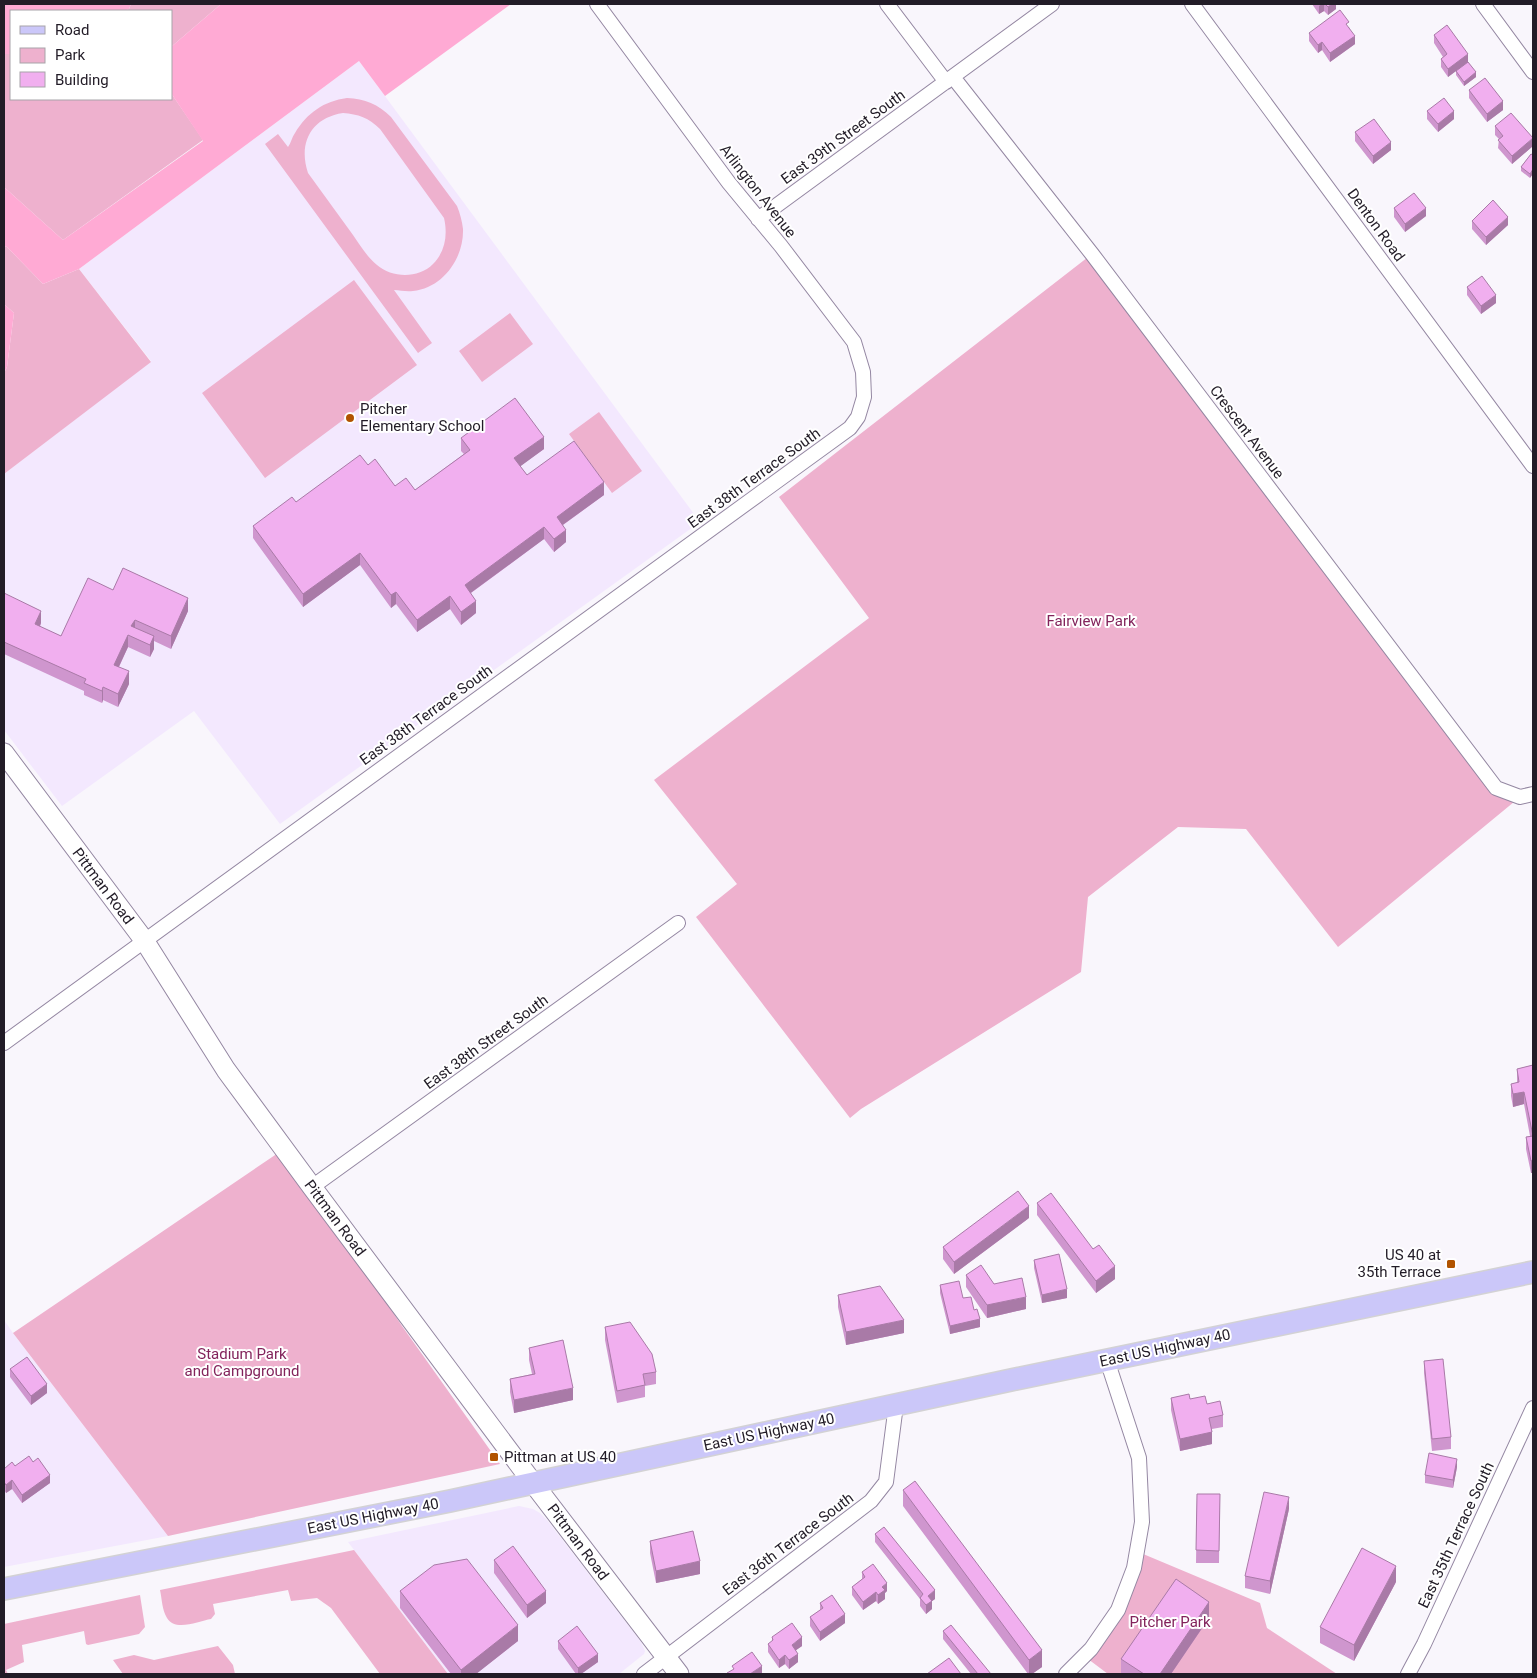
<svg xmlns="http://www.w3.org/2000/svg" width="1537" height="1678" viewBox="0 0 1537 1678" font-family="Roboto,sans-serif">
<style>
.built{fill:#f3e8fe}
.green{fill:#eeb1ce;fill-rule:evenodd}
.forest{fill:#ffaad4}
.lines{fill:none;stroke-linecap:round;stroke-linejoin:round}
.street-casing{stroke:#9487a2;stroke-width:16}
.secondary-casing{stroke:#9487a2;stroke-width:21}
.primary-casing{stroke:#d3d2d4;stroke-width:24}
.street{stroke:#fff;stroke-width:14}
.secondary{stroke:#fff;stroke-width:19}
.primary{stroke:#cbc7f9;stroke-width:21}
.wall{fill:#cf96ce}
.shaded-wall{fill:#a97aa7}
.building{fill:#f1afef;stroke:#a97aa7}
.poi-dot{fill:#b15300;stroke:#fff;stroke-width:2}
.labels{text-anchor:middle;stroke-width:4;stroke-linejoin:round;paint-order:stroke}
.street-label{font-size:15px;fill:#221c27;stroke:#fff}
.poi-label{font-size:15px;fill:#221c27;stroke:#fff;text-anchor:start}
.park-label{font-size:15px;fill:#82235b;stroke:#fff}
</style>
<rect width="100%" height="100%" fill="#f9f6fc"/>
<!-- built -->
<path class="built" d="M359 61 700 522 280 824 194 711 62 806 4 730V474L151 361 79 269Z
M4 1320 13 1333 168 1536 4 1567Z
M519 1506 533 1509 540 1513 547 1520 641 1642 645 1651 644 1654 619 1674H448L348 1542Z"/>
<!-- green -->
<path class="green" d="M131 4H221L171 47V11H124L129 9Z
M4 54H11V99H171V93L203 140 63 240 4 187Z
M347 98C365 99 378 104 391 117L457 206C460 213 462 221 463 229 464 258 443 288 413 291 406 292 400 290 394 290L432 343 418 353 265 144 278 134 288 147C291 143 292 137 295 133 307 113 324 101 347 98ZM343 113C358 114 369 118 380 129L444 218C448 235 445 252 433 264 418 279 392 278 377 265 367 257 360 245 353 235 338 214 323 194 308 173 298 143 311 118 343 113Z
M4 246 7 247 43 284 79 269 151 362 4 474V373L7 367 14 313 4 304Z
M1092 254 1496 788 1520 797 1338 947 1246 829 1178 827 1088 897 1081 972 861 1109 850 1118 696 917 737 884 654 780 869 618 779 497Z
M354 280 417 365 265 478 202 393Z
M510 313 533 344 482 382 459 351Z
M599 412 642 471 612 493 569 434Z
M284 1149 402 1326 500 1464 168 1536 13 1333Z
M354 1550 448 1674H380L331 1608C326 1604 321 1601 317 1598L291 1601 288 1590 213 1604 215 1614 211 1619C199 1621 175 1632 167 1618 162 1610 162 1599 160 1590Z
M1136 1551 1260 1603 1267 1628 1337 1674H1108L1084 1656 1118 1610Z
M140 1595 145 1627 139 1634 88 1645 86 1644 84 1631 22 1645 24 1662 6 1670 8 1674H4V1624Z
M218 1646 233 1665 235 1674H123L113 1660 134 1655 154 1660Z"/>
<!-- forest -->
<path class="forest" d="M4 4H131L129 9 124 11H11V54H4Z
M221 4H511L385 96 359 61 79 269 43 284 7 247 4 246V187L63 240 203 141 171 93V47Z
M4 304 14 313 7 367 4 373Z"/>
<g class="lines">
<defs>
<path id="street" d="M887 4 946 82
M1192 4 1533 466
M1483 4 1533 72
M953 77 1092 254 1496 788 1520 797 1533 794
M758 219 1052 4
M4 1043 850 428 858 417 864 397 863 372 854 342 781 246 729 183 597 4
M312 1187 678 923
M644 1674 871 1501 886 1482 896 1405
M1066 1674 1091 1649 1118 1610 1134 1568 1142 1522 1139 1458 1107 1360
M1408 1674 1424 1644 1533 1408"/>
<path id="secondary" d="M4 753 144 940 226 1070 312 1187 533 1483 679 1674"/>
<path id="primary" d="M4 1589 450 1501 1011 1380 1533 1272"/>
</defs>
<!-- street casing -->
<use href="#street" class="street-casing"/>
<!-- secondary casing -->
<use href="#secondary" class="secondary-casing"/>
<!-- primary casing -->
<use href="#primary" class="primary-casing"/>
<!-- street -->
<use href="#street" class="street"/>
<!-- secondary -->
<use href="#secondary" class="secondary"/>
<!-- primary -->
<use href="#primary" class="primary"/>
</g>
<!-- wall -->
<path class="wall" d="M1312 4H1336V9L1328 15 1324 11 1319 14Z
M1349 27 1355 44 1330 62 1322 50 1318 53 1309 41V33Z
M1434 35 1468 62 1476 77 1464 86 1456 75V71L1448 77 1441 67V59L1443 57 1434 43Z
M1469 90 1503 110 1487 122 1469 98Z
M1427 111 1454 119 1438 132 1427 119Z
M1495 126 1533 146 1512 164 1498 148 1499 139 1495 135Z
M1355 132 1391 150 1373 164 1355 141Z
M1531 154 1530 178 1521 171V167Z
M1394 208 1426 216 1405 232 1394 217Z
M1472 221 1508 225 1486 245 1472 229Z
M1467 287 1496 303 1481 314 1467 295Z
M461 438 544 449 520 466 527 475 604 495 563 525 566 542 554 552 544 539 471 593 476 613 461 625 450 609 417 632 396 604 391 608 360 565 303 607 253 538V526L296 502 368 465 395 486 415 490 464 454 461 451Z
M113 590 188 611 171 649 154 641V649L150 657 128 647 119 667 129 684 118 707 103 700 102 703 84 695V691L4 654V593L41 623 40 627 61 636Z
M1533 1065V1173H1531L1526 1149V1137L1530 1136 1524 1104 1513 1107 1511 1096V1084L1517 1083V1069Z
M1037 1203 1115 1279 1096 1293 1037 1215Z
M1029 1218 954 1274 943 1259V1247Z
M1034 1260 1067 1298 1042 1303 1034 1268Z
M966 1275 994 1284 1026 1309 987 1318 966 1287Z
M940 1285 963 1298 980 1327 950 1334 940 1293Z
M838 1295 904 1333 846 1345 838 1307Z
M605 1327 656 1372V1384L645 1386V1397L617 1403 605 1340Z
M529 1348 573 1400 514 1413 510 1392V1379L532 1374 529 1360Z
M1424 1361 1451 1437V1449L1432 1451 1424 1373Z
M10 1369 47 1393 31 1405 10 1377Z
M1171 1398 1190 1399 1207 1404 1223 1415V1427L1212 1429V1444L1180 1451 1171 1410Z
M15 1466 50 1483 22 1503 12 1489 6 1493 4 1490V1469Z
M1457 1467 1453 1488 1425 1483V1475Z
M903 1490 1042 1667 1032 1674H1028L903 1506Z
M1197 1494H1220L1219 1563H1196Z
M1289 1509 1270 1594 1245 1588V1576Z
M875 1534 935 1599 932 1601V1609L926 1614 920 1606V1599L875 1542Z
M650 1541 700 1574 656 1583 650 1553Z
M494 1560 546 1603 527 1618 494 1573Z
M862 1572 887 1591 885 1593V1599L878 1604 876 1601 863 1610 852 1595V1587L862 1579Z
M1396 1582 1354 1661 1320 1643V1627Z
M400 1591 518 1641 476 1674H451L400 1608Z
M820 1603 845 1623 820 1641 810 1626V1617L820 1610Z
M1209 1618 1171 1674H1121V1659Z
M943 1631 991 1674H971L943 1639Z
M772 1637 802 1646 796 1650 798 1662 789 1669 785 1664 779 1668 768 1652V1644L772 1641Z
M558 1641 598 1662 581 1674H576L558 1649Z"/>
<!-- shaded-wall -->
<path class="shaded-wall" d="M1322 4H1324V11L1319 14V6Z
M1332 4H1336V9L1328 15V7Z
M1355 36V44L1330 62V53Z
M1322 42V50L1318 53V45Z
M1468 54V62L1448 77V69Z
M1476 72V77L1464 86V82Z
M1503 101V110L1487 122V114Z
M1454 111V119L1438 132V124Z
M1533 138V146L1512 164V156Z
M1391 142V150L1373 164V156Z
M1533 169V174L1530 178V174Z
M1426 208V216L1405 232V224Z
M1508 217V225L1486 245V237Z
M1496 295V303L1481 314V306Z
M544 437V449L514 471V458Z
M604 482V495L557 529V517Z
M544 527V539L465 597V585Z
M566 530V542L554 552V539Z
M360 553V565L303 607V594Z
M396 592V604L391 608V595Z
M450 596V609L417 632V620Z
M188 598V611L171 649V636Z
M476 601V613L461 625V612Z
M41 611V623L35 637V624Z
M135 620V632L131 626Z
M128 635V647L114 677V665Z
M154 636V649L150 657V645Z
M129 671V684L118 707V694Z
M103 687V700L102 703V691Z
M1524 1092V1104L1513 1107V1094Z
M1533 1160V1173H1531V1161Z
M1029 1206V1218L954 1274V1262Z
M1115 1266V1279L1096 1293V1281Z
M1067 1289V1298L1042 1303V1295Z
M1026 1297V1309L987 1318V1305Z
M980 1319V1327L950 1334V1326Z
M904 1320V1333L846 1345V1332Z
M47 1384V1393L31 1405V1396Z
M573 1388V1400L514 1413V1400Z
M1212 1432V1444L1180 1451V1439Z
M1457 1459V1467L1453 1488V1480Z
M50 1475V1483L22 1503V1495Z
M12 1480V1489L6 1493V1485Z
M1289 1497V1509L1270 1594V1581Z
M700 1561V1574L656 1583V1571Z
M1396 1566V1582L1354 1661V1645Z
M887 1583V1591L885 1593V1599L878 1604V1595L882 1587Z
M935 1590V1599L928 1604V1596Z
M546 1591V1603L527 1618V1605Z
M876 1592V1601L863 1610V1602Z
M932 1601V1609L926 1614V1605Z
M1209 1602V1618L1171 1674H1160Z
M845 1614V1623L820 1641V1632Z
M518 1625V1641L476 1674H461V1670Z
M802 1637V1646L792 1653V1645Z
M1042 1650V1667L1032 1674H1029V1660Z
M598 1654V1662L581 1674H578V1668Z
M798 1654V1662L789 1669V1660Z
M785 1655V1664L779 1668V1660Z
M762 1666V1674H750Z"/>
<!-- building -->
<path class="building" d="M1325 4H1332L1328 7Z
M1340 10 1349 22 1346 24 1355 36 1330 53 1322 42 1318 45 1309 33Z
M1447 25 1468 54 1448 69 1441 59 1447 54 1434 35Z
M1468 62 1476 72 1464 82 1456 71Z
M1485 78 1503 101 1487 114 1469 90Z
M1444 98 1454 111 1438 124 1427 111Z
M1511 113 1533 138 1512 156 1498 140 1503 136 1495 126Z
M1374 119 1391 142 1373 156 1355 132Z
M1531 154 1533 155V169L1530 174 1521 167Z
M1414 193 1426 208 1405 224 1394 208Z
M1493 200 1508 217 1486 237 1472 221Z
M1482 276 1496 295 1481 306 1467 287Z
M515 398 544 437 514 458 527 475 574 441 604 482 557 517 566 530 554 539 544 527 465 585 476 601 461 612 450 596 417 620 396 592 391 595 360 553 303 594 253 526 292 497 296 502 360 455 368 465 375 459 395 486 406 478 415 490 470 450 461 438Z
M123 568 188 598 171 636 135 620 131 626 154 636 150 645 128 635 114 665 129 671 118 694 103 687 102 691 84 683 86 679 4 642V593L41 611 35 624 61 636 88 578 113 590Z
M1533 1065V1160L1531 1161 1526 1137 1533 1136 1524 1092 1513 1094 1511 1084 1519 1082 1517 1069Z
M1018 1191 1029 1206 954 1262 943 1247Z
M1051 1193 1093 1249 1099 1245 1115 1266 1096 1281 1037 1203Z
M1059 1254 1067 1289 1042 1295 1034 1260Z
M981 1265 994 1284 1022 1278 1026 1297 987 1305 966 1275Z
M959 1281 963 1298 971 1297 974 1310 977 1309 980 1319 950 1326 940 1285Z
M880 1286 904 1320 846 1332 838 1295Z
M630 1322 652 1354 656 1372 643 1374 645 1385 617 1391 605 1327Z
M563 1340 573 1388 514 1400 510 1379 535 1374 529 1348Z
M27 1357 47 1384 31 1396 10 1369Z
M1443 1359 1451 1437 1432 1439 1424 1361Z
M1189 1394 1190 1399 1205 1396 1207 1404 1220 1401 1223 1415 1209 1418 1212 1432 1180 1439 1171 1398Z
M1429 1453 1457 1459 1453 1480 1425 1475Z
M29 1456 33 1462 38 1458 50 1475 22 1495 12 1480 6 1485 4 1482V1469L12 1462 15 1466Z
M915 1481 1042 1650 1029 1660 903 1490Z
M1264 1492 1289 1497 1270 1581 1245 1576Z
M1197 1494H1220L1219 1551 1196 1550Z
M884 1527 935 1590 928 1596 932 1601 926 1605 920 1598 923 1594 875 1534Z
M693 1531 700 1561 656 1571 650 1541Z
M513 1546 546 1591 527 1605 494 1560Z
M1362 1548 1396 1566 1354 1645 1320 1627Z
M467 1559 518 1625 461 1670 400 1591 434 1565Z
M873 1564 887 1583 882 1587 885 1590 878 1595 876 1592 863 1602 852 1587 865 1577 862 1572Z
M1176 1579 1209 1602 1160 1674H1144L1121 1659Z
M832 1595 845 1614 820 1632 810 1617 823 1608 820 1603Z
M792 1623 802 1637 792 1645 798 1654 789 1660 785 1655 779 1660 768 1644 773 1640 772 1637Z
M951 1625 991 1674H978L943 1631Z
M577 1626 598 1654 578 1668 558 1641Z
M752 1652 762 1666 750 1674H727V1673L734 1669 732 1666Z
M949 1658 961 1674H927Z"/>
<!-- markers -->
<g class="poi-dot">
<circle cx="350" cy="418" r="5"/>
<rect x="1446" y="1259" width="10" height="10" rx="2.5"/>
<rect x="489" y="1452" width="10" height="10" rx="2.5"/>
</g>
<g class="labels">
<!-- street labels -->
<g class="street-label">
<text transform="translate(843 137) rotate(-36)" y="5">East 39th Street South</text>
<text transform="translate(758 191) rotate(52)" y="5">Arlington Avenue</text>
<text transform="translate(1376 225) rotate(54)" y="5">Denton Road</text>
<text transform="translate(1247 432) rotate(53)" y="5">Crescent Avenue</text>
<text transform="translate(754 478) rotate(-36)" y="5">East 38th Terrace South</text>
<text transform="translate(426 715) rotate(-36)" y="5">East 38th Terrace South</text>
<text transform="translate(103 886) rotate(53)" y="5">Pittman Road</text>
<text transform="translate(486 1042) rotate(-36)" y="5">East 38th Street South</text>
<text transform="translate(335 1218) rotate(53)" y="5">Pittman Road</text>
<text transform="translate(1165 1348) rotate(-12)" y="5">East US Highway 40</text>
<text transform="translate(769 1432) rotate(-12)" y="5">East US Highway 40</text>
<text transform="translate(373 1516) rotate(-11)" y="5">East US Highway 40</text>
<text transform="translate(1456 1535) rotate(-65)" y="5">East 35th Terrace South</text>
<text transform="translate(578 1542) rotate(53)" y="5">Pittman Road</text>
<text transform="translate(788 1544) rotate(-37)" y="5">East 36th Terrace South</text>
</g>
<!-- poi labels -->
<g class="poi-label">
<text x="360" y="414">Pitcher<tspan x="360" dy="17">Elementary School</tspan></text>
<text x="1441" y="1260" text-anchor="end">US 40 at<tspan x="1441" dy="17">35th Terrace</tspan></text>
<text x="504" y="1462">Pittman at US 40</text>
</g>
<!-- park labels -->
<g class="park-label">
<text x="1091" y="626">Fairview Park</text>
<text x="242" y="1359">Stadium Park<tspan x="242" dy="17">and Campground</tspan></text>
<text x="1170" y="1627">Pitcher Park</text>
</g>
</g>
<!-- border -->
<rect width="1537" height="1678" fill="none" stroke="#221c27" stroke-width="10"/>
<!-- legend -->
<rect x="10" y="10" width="162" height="90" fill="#ffffff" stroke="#a7a4a9"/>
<rect x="20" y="26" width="25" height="8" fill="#cbc7f9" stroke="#a7a4a9"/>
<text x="55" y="35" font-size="15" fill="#221c27">Road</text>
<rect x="20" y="48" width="25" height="15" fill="#eeb1ce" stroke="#a7a4a9"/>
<text x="55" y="60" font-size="15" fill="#221c27">Park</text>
<rect x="20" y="72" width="25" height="15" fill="#f1afef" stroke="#a7a4a9"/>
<text x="55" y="85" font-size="15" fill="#221c27">Building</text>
</svg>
